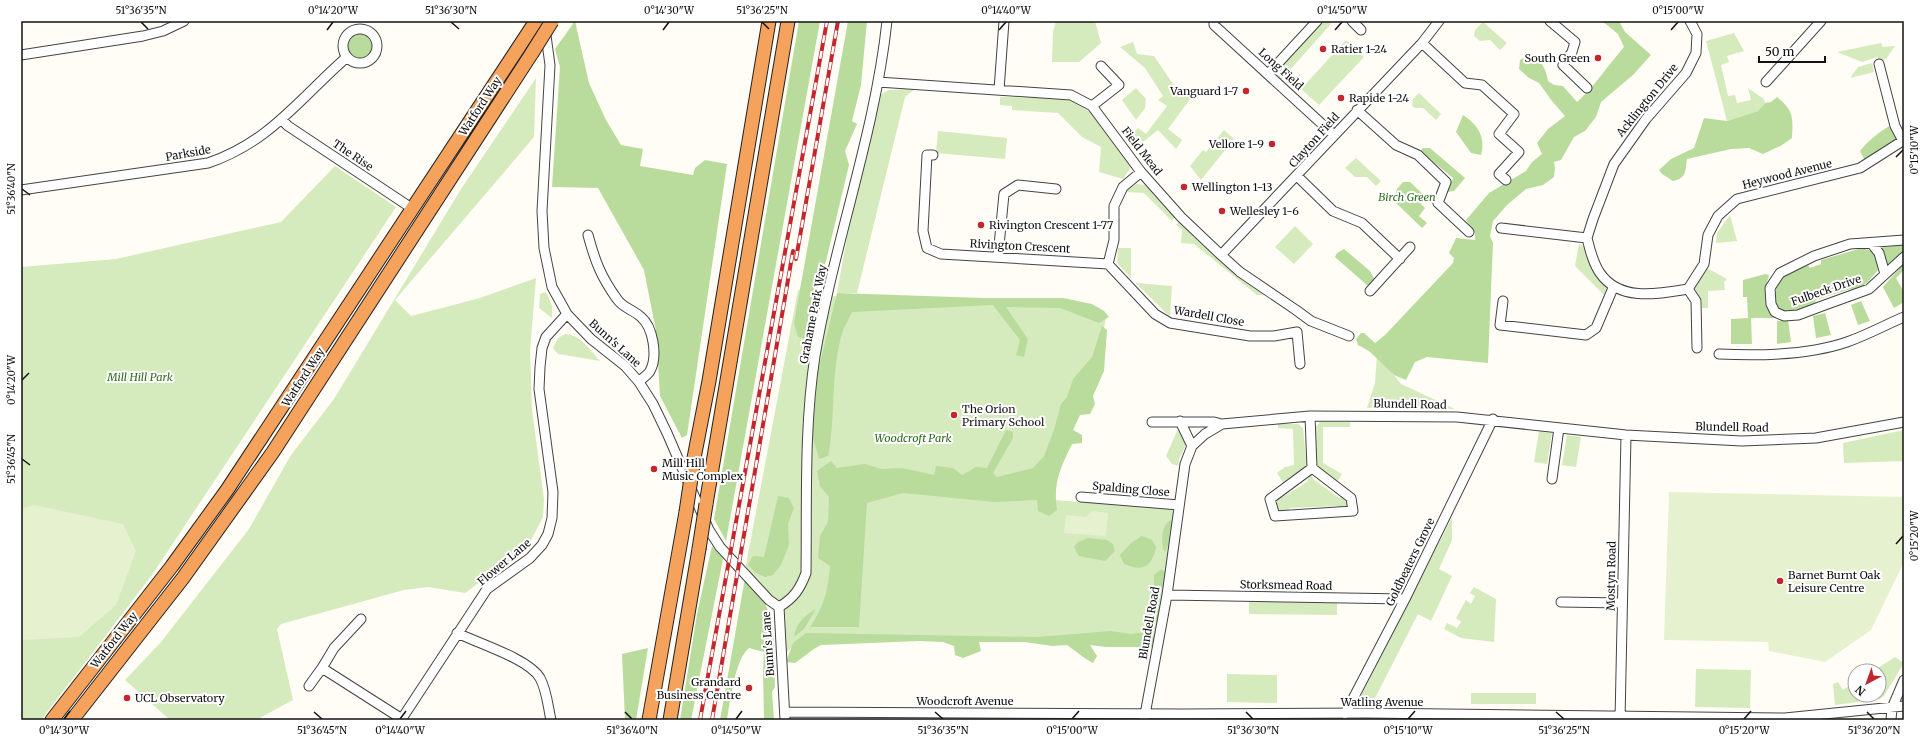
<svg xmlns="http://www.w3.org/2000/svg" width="1925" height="741" viewBox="0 0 1925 741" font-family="Merriweather,serif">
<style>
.green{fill:#d5ebbd}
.forest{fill:#b9dc9c}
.pitch{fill:#e6f2cf}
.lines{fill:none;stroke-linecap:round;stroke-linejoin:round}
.minor-casing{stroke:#444;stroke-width:11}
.highway-casing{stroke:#222;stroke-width:15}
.minor{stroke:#fff;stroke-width:9}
.highway{stroke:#f5a25d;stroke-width:13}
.rail-casing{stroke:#c4262e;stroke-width:4}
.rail{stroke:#fff;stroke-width:2.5;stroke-dasharray:8;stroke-linecap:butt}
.highway-bridge-casing{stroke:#222;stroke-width:15;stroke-linecap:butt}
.highway-bridge{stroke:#f5a25d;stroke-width:13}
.ticks{fill:none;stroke:#111;stroke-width:1.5}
.poi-dot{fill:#c4262e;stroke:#fff;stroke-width:1.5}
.labels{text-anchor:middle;stroke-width:4;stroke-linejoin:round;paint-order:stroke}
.poi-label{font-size:11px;fill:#111;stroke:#fff;text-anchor:start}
.street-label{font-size:11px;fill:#111;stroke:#fff}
.park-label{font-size:11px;font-style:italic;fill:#2f6b1f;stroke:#fff}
.neatline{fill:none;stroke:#111;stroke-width:1.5}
.ticks-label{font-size:10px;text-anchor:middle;fill:#111}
</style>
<rect width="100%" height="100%" fill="#fffdf5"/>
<!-- green -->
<path class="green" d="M1056 21H1095L1101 43 1079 62H1052L1053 31Z
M1323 21H1328L1331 24 1281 80 1278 77 1280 67Z
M1483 22 1507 43 1500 50 1490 40 1480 41 1474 36 1475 30Z
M1734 33 1744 51 1727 56 1729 62 1721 65 1728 96 1735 95 1737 103 1751 100 1748 88 1764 99 1765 103 1758 111 1727 121 1706 41Z
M1346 40 1364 57 1319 105 1301 89Z
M1133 42 1137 54 1154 56 1173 84 1194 94 1168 129 1182 140 1176 149 1158 130 1137 147 1129 137 1138 128 1146 134 1167 106 1158 100 1163 96 1145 68 1120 47Z
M1881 43 1883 47 1895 46 1886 59 1880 62 1877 57 1862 62 1837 52Z
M1872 63 1874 72 1850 78 1858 67Z
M536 78 534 137 395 300 411 316 480 298 536 278 530 350 532 410 544 499 543 517 528 546 515 559 488 576 465 593 428 587 404 590 281 624 277 629 293 700 258 719 170 720 125 680 161 642 249 529 291 455 334 399 461 189Z
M1136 88 1146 99 1145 108 1136 120 1122 100Z
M915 89 905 97 857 293H837L847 237 880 95 889 90Z
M1419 93 1441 114 1436 120 1423 108H1415L1412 106 1413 99Z
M1000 97 1067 98 1090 112 1131 167 1123 179 1099 172 1101 147 1082 137 1058 113 1012 110V106L1000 105Z
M1224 130 1234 139 1201 180 1190 166 1203 150 1206 152Z
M938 131 1007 138 1005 159 936 153Z
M1356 158 1381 181 1376 186 1367 177H1355L1345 168Z
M335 166 396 207 152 575 41 720H21V267L116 259 281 222Z
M1136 184 1145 185 1175 217 1172 221 1144 193 1126 192Z
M1730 215 1737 241 1716 243 1717 233Z
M1179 221 1269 295H1257L1194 244 1181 243 1182 230 1176 225Z
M1295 226 1313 244 1294 264 1275 247Z
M1579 244 1583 246 1593 272 1607 286 1604 295 1575 266Z
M1118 248H1131V278L1117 263Z
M1707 268 1727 279 1724 282 1725 290 1708 291V308H1702V301L1693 289Z
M1136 283 1172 286 1170 317Z
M798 290 831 296 1068 304 1106 317 1097 366 1039 499 1179 509 1158 641 803 636 781 658 779 607 745 570Z
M546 292 552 306V318L539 308 540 294Z
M565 334C580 334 591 351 600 361L558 354 553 348 558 338Z
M1377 354 1401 384 1455 409 1367 408 1375 383Z
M1320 422H1350V427H1323V463L1342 474 1337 482 1317 469 1314 429Z
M1278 424H1298L1303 428 1307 467 1284 484 1277 473 1285 467 1294 465 1293 429 1278 428Z
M1178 429 1186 445 1179 459 1178 466 1172 464 1166 456Z
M1904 430V461L1844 463 1843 443Z
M1539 431 1552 433 1547 464 1534 462Z
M1567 435 1581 437 1576 467 1562 465Z
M1311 473 1313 479 1339 498 1342 495 1349 503 1345 509H1340L1337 506 1290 508 1285 513 1279 512 1276 507 1275 501 1279 495 1283 497 1307 482Z
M1452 517V540L1439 569 1452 576 1431 621 1418 614 1374 700 1368 702 1360 698Z
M1474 587 1496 599 1494 642 1461 638 1444 629 1447 623 1457 628 1461 622 1456 618 1466 600 1471 604 1475 596 1470 593Z
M1249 601 1337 602V615L1249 614Z
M1895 657 1904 663 1884 696 1880 699 1835 705 1833 684 1838 682 1843 690 1855 682V695H1879V671H1873Z
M1696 669 1751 670 1750 708 1695 707Z
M1227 674 1277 675V703L1227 702Z
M1471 693H1536V704H1471Z"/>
<!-- forest -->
<path class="forest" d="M575 21 589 83 606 120 621 145 643 149 640 166 693 175 695 168 705 160 727 164 687 435 682 438 660 396 656 331 644 270 598 188 552 187 560 67 555 49Z
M799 21H820L726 541 714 519Z
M848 21H867L861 85 852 121 857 124 845 151 849 165 826 261 819 278 814 312 817 323 807 339 798 337 794 323Z
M1602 21H1619L1625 32 1651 55 1633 75 1601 102 1596 117 1585 131 1574 137 1561 160 1554 162 1555 168 1554 177 1543 185 1526 189 1507 205 1493 221 1490 236 1493 243 1488 363 1427 357 1415 362 1406 380 1394 375 1369 351 1358 345 1356 339 1361 333H1364L1375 343 1385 335 1453 263 1454 258 1449 253 1456 238 1475 240V233L1466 220 1489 193 1526 171 1532 162 1542 154 1537 143 1548 129 1565 116 1552 101 1539 83 1529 78 1519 69 1520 60 1531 53C1541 61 1546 68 1548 81L1554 85 1563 86 1577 102C1595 86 1608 65 1624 47L1618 34Z
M345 46a14 14 0 1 1 28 0a14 14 0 1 1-28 0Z
M1777 97C1794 111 1793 117 1792 138L1782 145 1763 154 1749 148 1731 149 1687 159C1685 171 1687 178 1673 181L1662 174 1659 170 1671 159 1694 148 1704 118 1727 121 1758 111 1765 103 1771 102Z
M1463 115C1478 125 1486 137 1481 155L1471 153 1456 132Z
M1889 126 1897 137C1891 146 1874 159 1864 159L1860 151C1868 141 1878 133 1889 126Z
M1423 148H1430L1465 178 1454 191 1447 192 1453 178 1420 151Z
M1403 182H1410L1425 196 1419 202 1425 208 1419 216 1427 223 1422 228 1393 200 1397 189Z
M1904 244V252L1888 267 1880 248Z
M1862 248C1876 252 1876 254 1880 267 1872 278 1865 287 1852 291L1851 289 1815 300 1816 304 1800 309 1782 312C1770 302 1774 286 1785 276 1791 271 1801 268 1808 265L1810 268 1821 264V260Z
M1344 249 1370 271 1375 280 1368 286 1335 257 1337 253Z
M1904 263V270L1896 278 1904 292V302L1894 308 1883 287Z
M1765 274 1769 275 1765 291 1767 303 1780 318H1751L1752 344H1731V319L1748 318 1747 297H1743V280Z
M837 293 983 298H1063L1092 304 1104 311 1109 317 1099 323 1060 308 1006 307 1028 339 1024 357 1016 355 1020 340 993 305 852 312C849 319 844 327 842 334 830 374 836 416 828 456L819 459 812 434 818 371Z
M1861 301 1870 321 1858 325 1851 305Z
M1825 313 1831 335 1816 338 1813 316Z
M1788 320 1791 342 1777 344V321Z
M1102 326 1107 330 1104 371 1093 396 1095 404 1090 414 1080 415 1073 430 1082 435V443L1072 444C1060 469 1053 482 1057 510L1049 516 1038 511 1037 500 994 502 903 493 867 503 859 627H810C824 606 828 591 830 566L818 558 820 536 828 522 829 497 820 486 817 471 831 461 837 468 865 464 882 469 902 468 934 475 936 466 953 468 962 475 976 467 987 468 1006 430 1013 432V438L993 473 997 477 1033 468 1044 456 1054 430 1061 404 1067 397 1073 379 1092 357Z
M778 496 789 498 794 508 788 524 789 545 781 565 773 575 765 577 756 573 748 565 753 556 764 557Z
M1172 520 1169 543 1165 552C1160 545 1161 522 1172 520Z
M1142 536 1152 540 1156 547C1152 567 1143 572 1124 564L1120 555 1131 543Z
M1088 538 1107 540 1113 544 1115 551 1105 561 1079 556 1074 547 1078 542Z
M712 546 723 559 691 720H680L697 614Z
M1161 569 1166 573 1161 591 1154 590V575Z
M745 578C751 586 759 593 764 602 777 624 774 662 775 687L772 692 774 720H764L763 673 764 652 749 648C735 659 730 702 727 720H720Z
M1145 615a8 8 0 1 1 16 0a8 8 0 1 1-16 0Z
M816 609 804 629 794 637C796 623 804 616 816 609Z
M1111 631 1131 634 1146 632 1154 636 1152 647H1106L1090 645 1097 656 1093 663 1086 659 1067 645 1053 646 1024 642H979L981 651 963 658 955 655 954 646 943 642 919 641 821 645C811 650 804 657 795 663L786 662 793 643 806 633 1038 637Z
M648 648 636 720H625L622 654Z"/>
<!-- pitch -->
<path class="pitch" d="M1669 492 1904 497V562L1871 630 1825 662 1769 651 1768 642 1664 640Z
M34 505 123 524 136 551 116 605 79 637 21 640V509Z
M1092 511 1108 513 1106 536 1064 533 1066 515 1086 517Z"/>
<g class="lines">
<defs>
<path id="minor" d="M544 21 550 65 542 211 544 248 552 287 567 314 591 339 625 366 639 382 653 404 667 433 709 530 720 547 769 600 779 607
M1214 21V25L1334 135
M1352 21 1361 30
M1550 21 1575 42 1572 52 1563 65 1587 88
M343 46a17 17 0 1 1 34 0a17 17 0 1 1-34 0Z
M1422 43 1465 83 1482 85 1514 114 1499 134 1519 152 1499 174 1506 180
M21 55 143 36 163 31 184 21
M1879 64 1895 126 1903 141
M1268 74 1317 21
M878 82 1071 95 1092 106 1141 172 1181 217 1221 255 1240 272 1296 310 1311 321 1349 336
M1766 82 1821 21
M999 90 1004 21
M1092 106 1119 85 1101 66
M1357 110 1396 145 1418 155 1446 182 1438 203 1469 232
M281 119 288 126 413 209
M933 155H927L923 231 927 248 941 254 1108 264
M1297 176 1333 211 1362 223 1400 259
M21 190 208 163C270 142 299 99 347 57
M1501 228 1587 238
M588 235C595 261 601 277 617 299 623 308 632 309 641 317 653 327 658 356 650 371 648 375 642 378 639 382
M1587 238C1590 250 1593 263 1600 273 1620 302 1658 294 1688 289L1704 264 1708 235 1718 216 1737 199 1860 168 1904 140
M1587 238 1593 219 1614 164 1646 119 1686 73 1696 53 1697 34 1690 21
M1904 240 1850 244 1814 256 1780 273 1770 288 1771 304 1775 312 1784 316 1798 315 1822 306 1869 289 1904 257
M1871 243 1879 253 1885 274
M1221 255 1422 43 1439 21
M998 256 1004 194 1018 185 1056 189
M1108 264 1155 314 1170 323 1250 336H1274L1297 332 1300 364
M1108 264 1114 240V206L1123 187 1141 172
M1688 289 1696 301 1697 348
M1370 291 1410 247
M1503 301 1500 325 1586 335 1596 328 1613 288
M1719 354C1759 356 1809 355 1847 342 1867 335 1885 325 1904 317
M1310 416 1312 468 1351 498 1353 511 1275 516 1270 499 1312 468
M1180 421 1192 446
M1152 422H1214L1222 424
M1552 479 1559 428
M1081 497 1179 505
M1167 595 1405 599
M1561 602 1622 603
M779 607C794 598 800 589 806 573 807 501 804 427 815 356 834 243 875 134 887 21
M779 607 785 720
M361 619 334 648 322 668 402 719
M457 633C478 643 529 659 540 678 547 691 548 707 551 720
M309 686 322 668
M785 712 1183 714 1367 713 1785 718 1904 706
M1345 714 1405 599 1493 419
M401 720 487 589 530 558 542 545 548 534 552 518 553 492 539 389 540 367 542 348 546 337 567 314
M1144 720 1167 595 1185 464 1192 446 1205 434 1222 424 1310 416 1457 417 1626 435 1742 441 1816 438 1904 422
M1620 720 1626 435
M1891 720 1892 708 1904 680"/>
<path id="highway" d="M694 458 709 381 769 21
M706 504 788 21
M52 720 172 566 227 490 536 21
M72 720 183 578 273 452 532 53
M649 720 686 512
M670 720 699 549"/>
</defs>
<!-- minor casing -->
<use href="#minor" class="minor-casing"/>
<!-- highway casing -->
<use href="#highway" class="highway-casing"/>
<!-- minor -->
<use href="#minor" class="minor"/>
<!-- highway -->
<use href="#highway" class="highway"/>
<defs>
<path id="rail" d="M796 259 838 21
M700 720 827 21
M712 720 793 251"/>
</defs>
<!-- rail casing -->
<use href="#rail" class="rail-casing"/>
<!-- rail -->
<use href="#rail" class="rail"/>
<defs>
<path id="highway-bridge" d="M532 53 552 21
M686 512 694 458
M699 549 706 504"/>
</defs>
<!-- highway-bridge casing -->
<use href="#highway-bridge" class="highway-bridge-casing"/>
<!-- highway-bridge -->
<use href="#highway-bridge" class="highway-bridge"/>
</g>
<!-- ticks -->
<path class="ticks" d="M141 22 148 29M451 22 459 29M762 22 769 29M327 30 333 22M663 30 669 22M999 30 1006 22M1335 30 1342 22M1671 30 1678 22M1896 157 1903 150M22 189 30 195M22 380 29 373M22 459 30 465M1896 544 1903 536M314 712 322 719M625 712 632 719M935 712 943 719M1246 712 1253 719M1556 712 1564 719M1867 712 1874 719M64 719 70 711M400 719 406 711M736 719 742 711M1072 719 1079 711M1408 719 1415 711M1744 719 1751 711"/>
<!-- markers -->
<g class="poi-dot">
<circle cx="1323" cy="49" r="4"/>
<circle cx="1598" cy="58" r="4"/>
<circle cx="1246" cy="91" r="4"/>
<circle cx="1341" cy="98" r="4"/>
<circle cx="1272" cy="144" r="4"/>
<circle cx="1184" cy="187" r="4"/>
<circle cx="1222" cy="211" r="4"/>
<circle cx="981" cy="225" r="4"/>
<circle cx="954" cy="415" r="4"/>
<circle cx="654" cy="469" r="4"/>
<circle cx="1780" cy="581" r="4"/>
<circle cx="749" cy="688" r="4"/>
<circle cx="127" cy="698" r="4"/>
</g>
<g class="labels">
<!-- poi labels -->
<g class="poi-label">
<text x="1331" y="53">Ratier 1-24</text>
<text x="1590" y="62" text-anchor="end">South Green</text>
<text x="1238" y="95" text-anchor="end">Vanguard 1-7</text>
<text x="1349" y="102">Rapide 1-24</text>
<text x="1264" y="148" text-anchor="end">Vellore 1-9</text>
<text x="1192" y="191">Wellington 1-13</text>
<text x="1230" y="215">Wellesley 1-6</text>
<text x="989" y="229">Rivington Crescent 1-77</text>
<text x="962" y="413">The Orion<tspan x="962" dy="13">Primary School</tspan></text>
<text x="662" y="467">Mill Hill<tspan x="662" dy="13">Music Complex</tspan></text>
<text x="1788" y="579">Barnet Burnt Oak<tspan x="1788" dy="13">Leisure Centre</tspan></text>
<text x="741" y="686" text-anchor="end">Grandard<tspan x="741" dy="13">Business Centre</tspan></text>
<text x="135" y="702">UCL Observatory</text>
</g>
<!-- street labels -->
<g class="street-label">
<text transform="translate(1281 69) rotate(42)" y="4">Long Field</text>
<text transform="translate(1647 100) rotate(-51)" y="4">Acklington Drive</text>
<text transform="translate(480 106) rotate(-57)" y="4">Watford Way</text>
<text transform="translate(1314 140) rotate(-48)" y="4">Clayton Field</text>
<text transform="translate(1142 151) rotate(52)" y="4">Field Mead</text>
<text transform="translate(188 153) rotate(-10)" y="4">Parkside</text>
<text transform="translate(353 155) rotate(34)" y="4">The Rise</text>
<text transform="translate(1787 174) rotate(-14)" y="4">Heywood Avenue</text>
<text transform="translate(1020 246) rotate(3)" y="4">Rivington Crescent</text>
<text transform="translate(1826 290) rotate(-19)" y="4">Fulbeck Drive</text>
<text transform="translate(813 314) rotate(-79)" y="4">Grahame Park Way</text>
<text transform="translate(1209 316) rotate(10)" y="4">Wardell Close</text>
<text transform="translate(615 343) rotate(42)" y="4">Bunn's Lane</text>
<text transform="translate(303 377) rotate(-57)" y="4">Watford Way</text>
<text transform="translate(1410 404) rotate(1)" y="4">Blundell Road</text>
<text transform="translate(1732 427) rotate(1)" y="4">Blundell Road</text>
<text transform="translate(1131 489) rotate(5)" y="4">Spalding Close</text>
<text transform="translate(504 562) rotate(-40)" y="4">Flower Lane</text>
<text transform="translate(1410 562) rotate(-64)" y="4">Goldbeaters Grove</text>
<text transform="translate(1611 576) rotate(-89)" y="4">Mostyn Road</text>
<text transform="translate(1286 585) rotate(1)" y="4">Storksmead Road</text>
<text transform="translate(1149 623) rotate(-80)" y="4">Blundell Road</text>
<text transform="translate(114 640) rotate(-52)" y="4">Watford Way</text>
<text transform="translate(768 644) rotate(-94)" y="4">Bunn's Lane</text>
<text x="965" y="705">Woodcroft Avenue</text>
<text x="1382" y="706">Watling Avenue</text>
</g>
<!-- park labels -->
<g class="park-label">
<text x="1407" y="201">Birch Green</text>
<text x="140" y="381">Mill Hill Park</text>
<text x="913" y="442">Woodcroft Park</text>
</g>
</g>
<!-- border -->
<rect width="1925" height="741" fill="none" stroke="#ffffff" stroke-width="44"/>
<!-- north arrow -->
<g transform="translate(1867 683) rotate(221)"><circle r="19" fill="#ffffff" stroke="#a0a0a0"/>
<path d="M0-3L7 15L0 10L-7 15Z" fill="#c4262e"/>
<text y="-6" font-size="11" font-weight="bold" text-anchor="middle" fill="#111111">N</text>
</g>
<!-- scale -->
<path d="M1759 56v6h66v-6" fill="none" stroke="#111111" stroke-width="2"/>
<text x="1765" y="56" font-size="12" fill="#111111" stroke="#ffffff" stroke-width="3" paint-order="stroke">50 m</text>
<rect x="22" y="22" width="1881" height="697" class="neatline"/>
<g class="ticks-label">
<text x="141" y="14">51°36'35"N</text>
<text x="333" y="14">0°14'20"W</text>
<text x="451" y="14">51°36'30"N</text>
<text x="669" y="14">0°14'30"W</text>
<text x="762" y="14">51°36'25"N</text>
<text x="1006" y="14">0°14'40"W</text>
<text x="1342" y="14">0°14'50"W</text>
<text x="1678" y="14">0°15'00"W</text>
<text transform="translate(1914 150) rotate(-90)" y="4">0°15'10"W</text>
<text transform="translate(11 189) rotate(-90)" y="4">51°36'40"N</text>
<text transform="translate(11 380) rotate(-90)" y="4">0°14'20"W</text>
<text transform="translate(11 459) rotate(-90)" y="4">51°36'45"N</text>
<text transform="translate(1914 536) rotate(-90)" y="4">0°15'20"W</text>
<text x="64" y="734">0°14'30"W</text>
<text x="322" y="734">51°36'45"N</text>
<text x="400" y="734">0°14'40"W</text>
<text x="632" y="734">51°36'40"N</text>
<text x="736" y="734">0°14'50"W</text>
<text x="943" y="734">51°36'35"N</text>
<text x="1072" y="734">0°15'00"W</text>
<text x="1253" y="734">51°36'30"N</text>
<text x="1408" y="734">0°15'10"W</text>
<text x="1564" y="734">51°36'25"N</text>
<text x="1744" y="734">0°15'20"W</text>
<text x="1874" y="734">51°36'20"N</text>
</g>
</svg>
